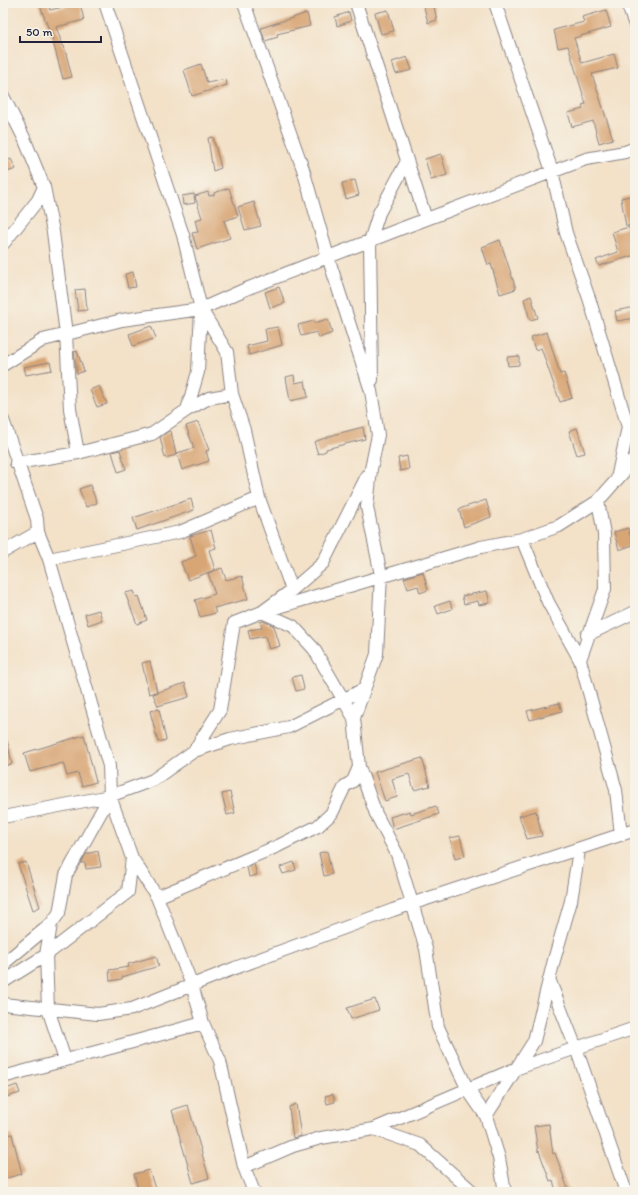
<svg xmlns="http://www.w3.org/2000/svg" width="638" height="1195" viewBox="0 0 638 1195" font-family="Itim,sans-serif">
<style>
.building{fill:#d8a575}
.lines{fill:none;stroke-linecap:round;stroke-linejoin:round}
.minor-casing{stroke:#8a8282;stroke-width:14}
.minor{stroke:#fff;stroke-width:12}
</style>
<rect width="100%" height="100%" fill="#f7f3e8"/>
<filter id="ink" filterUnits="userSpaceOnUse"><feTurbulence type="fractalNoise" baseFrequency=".025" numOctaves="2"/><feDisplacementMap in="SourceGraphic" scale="8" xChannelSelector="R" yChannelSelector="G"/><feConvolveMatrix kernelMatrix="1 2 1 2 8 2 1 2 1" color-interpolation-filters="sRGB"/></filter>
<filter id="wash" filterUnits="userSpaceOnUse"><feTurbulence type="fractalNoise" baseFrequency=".012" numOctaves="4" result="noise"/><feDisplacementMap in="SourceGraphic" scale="16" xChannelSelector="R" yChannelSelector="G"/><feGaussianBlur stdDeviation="0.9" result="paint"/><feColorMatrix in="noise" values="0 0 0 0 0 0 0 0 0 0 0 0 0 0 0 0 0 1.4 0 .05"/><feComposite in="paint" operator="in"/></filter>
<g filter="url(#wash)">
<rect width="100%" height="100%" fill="#f3e1c8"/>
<g id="blocks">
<!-- building -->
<path class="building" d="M39 3H48L50 10 80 3 84 20 56 27 63 46H64L72 77 63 79 52 38Z
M423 3H433L437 20 428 23Z
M388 10 394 31 381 34 375 13Z
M606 10 611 27 574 38 582 63 614 54 618 68 592 74 613 139 599 143 593 121 572 127 568 113 583 109 582 105 586 104 568 46 558 48 554 30 584 22 582 17Z
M349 12 351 21 337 26 335 17Z
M307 13 310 26 277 34 278 37 265 41 261 28Z
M407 57 412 70 396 74 392 62Z
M201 64 207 83 226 79 227 85 192 96 184 70Z
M213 137 221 168 213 171 208 138Z
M441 154 447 175 431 180 425 159Z
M11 159 16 169 7 172 3 163Z
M355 180 359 195 346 199 342 183Z
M229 188 238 216 224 221 230 238 197 249 192 233 198 232 195 220 202 218 195 196 208 192 209 196 214 195V193Z
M194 194 195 203 183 205 182 196Z
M635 195V224L626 226 621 198Z
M254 202 261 226 245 230 238 207Z
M629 227 635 248V255L599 266 596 260 618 252 612 232Z
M500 240 516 289 500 294 491 264 488 265 482 247Z
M133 272 136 287 128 288 125 274Z
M279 287 285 303 270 308 265 292Z
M85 289 87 310 78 311 75 290Z
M531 296 538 318 530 320 524 299Z
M635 307V318L617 321 615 311Z
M328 319 332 333 319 338 317 332 301 336 298 325 314 321V323Z
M151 326 156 338 133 346 129 334Z
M278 327 282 345 249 355 247 346 267 341 265 329Z
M547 332 560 374 564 373 572 398 560 402 541 348 535 350 531 337Z
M77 351 84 371 77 374 74 352Z
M519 356V365L508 366 507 357Z
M50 362 52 370 26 375 24 367Z
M294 375 295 383 305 381 308 397 290 401 286 377Z
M99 386 107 404 97 407 90 390Z
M198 422 209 450 206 451 209 461 182 470 177 453 194 448 186 426Z
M363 427 365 439 326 449V451L318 454 314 442 336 434Z
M577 428 585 453 577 455 569 431Z
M169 431H171L176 455 165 458 160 437Z
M120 450 126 469 118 472 112 452Z
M407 456 409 469 400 471 398 458Z
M90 485 97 503 86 507 79 489Z
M191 499 194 510 137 530 133 518Z
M486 500 491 517 464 527 459 509Z
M628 528 633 545 619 550 614 532Z
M211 530 216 548 209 550 215 570 188 580 181 562 196 556 190 536Z
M222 568 226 580 242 576 248 599 214 608 216 613 200 617 195 600 215 594 208 573Z
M423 572 428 590 420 593 418 586 408 589 404 578Z
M134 591 136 597 139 596 147 620 137 624 125 593Z
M487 591 490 603 479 605 478 601 464 604 462 596Z
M450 601 452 609 438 614 435 606Z
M99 610 102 620 88 625 85 614Z
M263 621 274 626 280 646 269 649 265 636 250 639 248 630 262 628 260 622Z
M150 661 157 692 149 694 142 663Z
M301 675 304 689 296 691 292 677Z
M185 683 189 697 158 706 153 694Z
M559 703 562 711 530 720 527 711Z
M159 709 166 740 158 742 150 711Z
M84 735 96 782 82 786 78 773 67 776 63 763 30 772 24 753Z
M7 740 12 764 3 766V741Z
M422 758 430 786 414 790 409 774 392 779 397 797 385 801 375 772Z
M230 792 235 813 227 815 222 794Z
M436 806 439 814 393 829 390 817 410 811 411 814Z
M536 811 542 836 527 839 519 816Z
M460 836 465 856 455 859 450 838Z
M98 851 101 867 86 869 85 863H81L86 854Z
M327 851 332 874 324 876 319 853Z
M26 862 40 907 33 910 18 864Z
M294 862 296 870 283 874 280 867Z
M254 864 257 875 249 877 247 867Z
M156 956 159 966 122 977V979L110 981 109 970 129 967 128 964Z
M375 999 379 1010 351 1019 347 1008Z
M17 1085 20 1093 3 1098V1090Z
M333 1094 335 1102 327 1104 325 1096Z
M296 1104 301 1136 293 1138 289 1107Z
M188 1105 209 1178 193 1183 172 1110Z
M549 1124 553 1154 555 1153 569 1192H556L553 1180 550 1181 539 1151 538 1152 534 1126Z
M12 1134 22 1174 3 1179V1136Z
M149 1170 156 1192H139L134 1174Z"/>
</g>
</g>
<g filter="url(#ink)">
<use href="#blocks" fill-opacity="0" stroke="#8a8282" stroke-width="1"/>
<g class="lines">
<defs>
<path id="minor" d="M244 3 303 169 328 257 371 391 378 435 371 469 367 507 381 575 377 654 354 718 359 767 376 814 397 854 426 949 438 1027 468 1090 486 1116 499 1158 505 1192
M356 3 426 219
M495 3 552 171 566 233 589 298 628 427 617 479
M627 3 635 25
M3 96 24 138 44 187 53 232 66 334 70 409 78 453
M3 244 38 200 44 187
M201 309 227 352 232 394 244 430 259 498 292 590
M3 365 43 340 122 320 201 309 246 289 400 229 586 159 625 152 635 148
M372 380 370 241 379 213 407 161
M187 410 209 398 232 394
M3 420 37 519 38 532 49 559 109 766 110 796 132 858 157 897 192 985 203 1023 220 1061 244 1167 254 1192
M16 463 78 453 152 434 187 410 198 372 201 309 183 235 105 3
M522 539 548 602 580 660 616 790 621 835
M3 552 38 532
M49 559 180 532 259 498
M272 609 481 547 522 539 559 526 598 501 635 459
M262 612 293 626 314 649 354 718
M587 635 635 612
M580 660 605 589 604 534 598 501
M194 751 230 739 289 727 364 689
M3 817 110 796 153 780 194 751 220 710 234 623 262 612 292 590 323 563 367 476
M157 897 278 846 318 826 332 813 345 786 353 781 359 767
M51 924 46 955 48 1009 65 1060
M3 964 51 924 59 913 66 875 110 796
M549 979 576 1048 626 1192
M3 982 46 955 128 892 132 858
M3 1004 98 1014 132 1009 235 968 393 910 635 830
M3 1077 203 1023
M486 1116 534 1041 554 960 571 901 579 850
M374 1129 420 1145 473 1192
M244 1167 293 1146 321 1138 374 1129 515 1069 635 1028"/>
</defs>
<!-- minor casing -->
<use href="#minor" class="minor-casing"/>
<!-- minor -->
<use href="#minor" class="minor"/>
</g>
</g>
<!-- margin -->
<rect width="638" height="1195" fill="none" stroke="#f7f3e8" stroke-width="16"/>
<!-- scale -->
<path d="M20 36v6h81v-6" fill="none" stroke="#22223b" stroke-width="2"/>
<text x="26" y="36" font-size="12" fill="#22223b" stroke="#f7f3e8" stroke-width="3" paint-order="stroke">50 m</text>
</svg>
